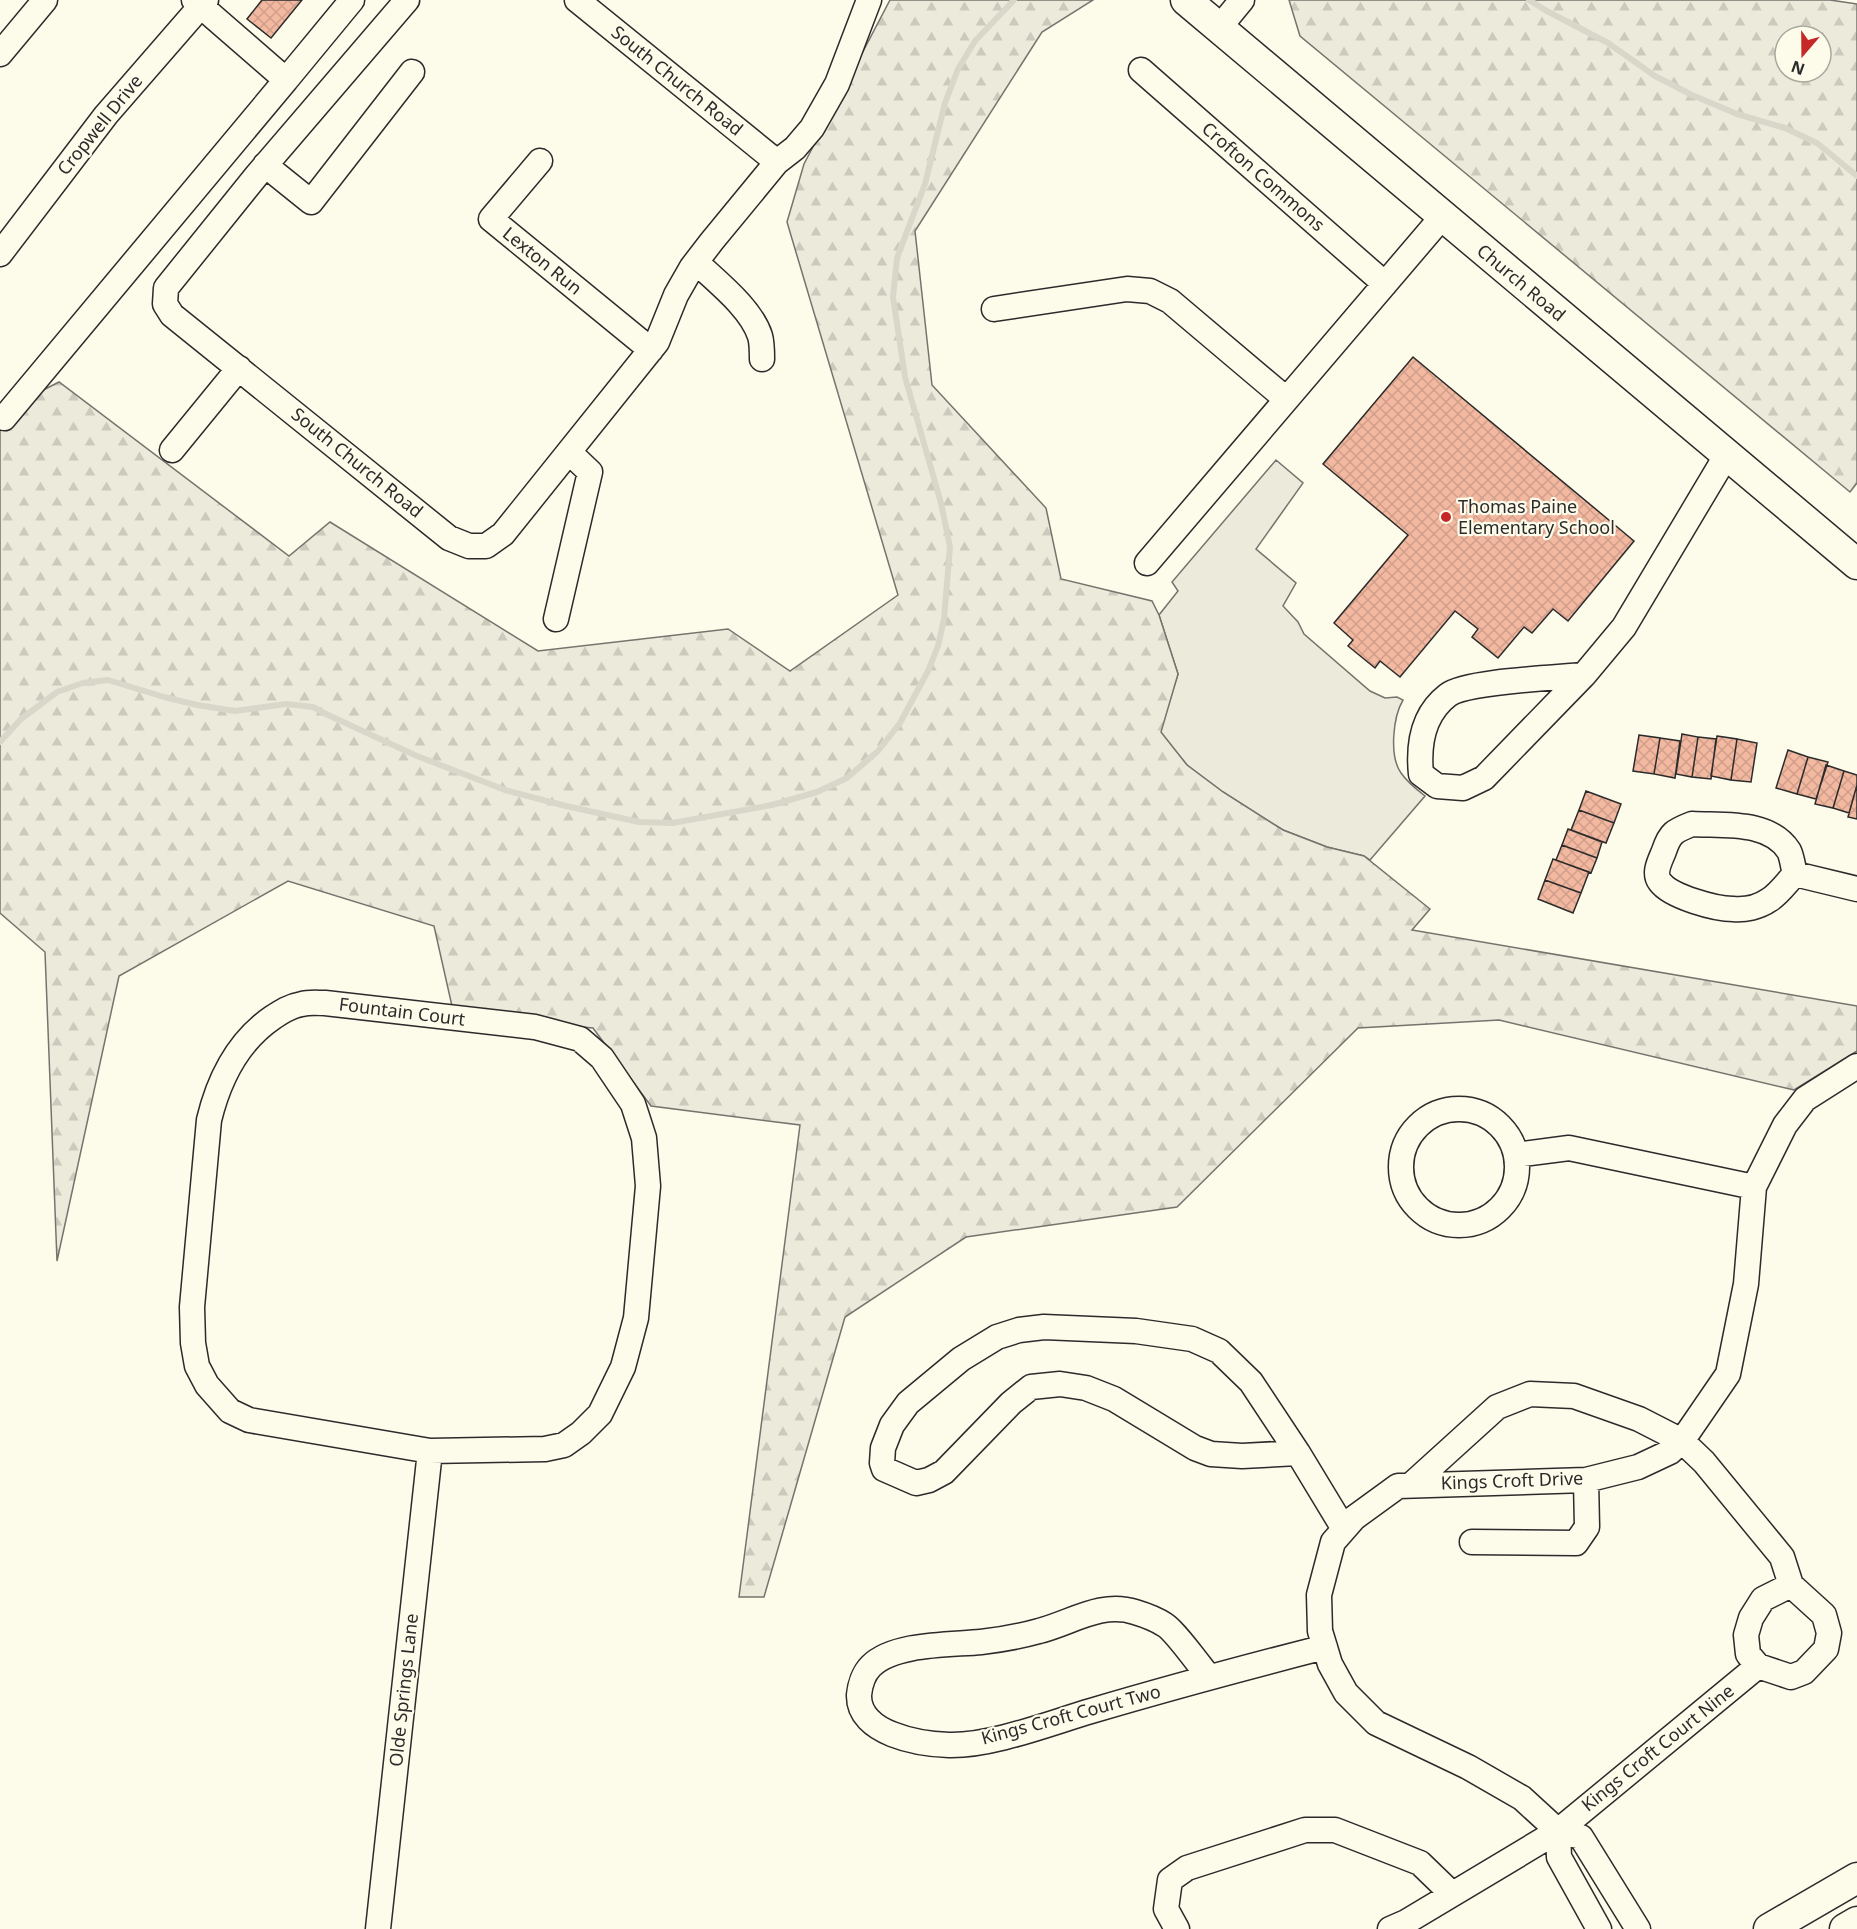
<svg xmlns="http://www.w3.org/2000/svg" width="1857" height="1929" viewBox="0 0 1857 1929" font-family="'Noto Sans',sans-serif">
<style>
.green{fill:#ecebdb;stroke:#74746e;stroke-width:1.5}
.forest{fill:url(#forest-firs);stroke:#74746e;stroke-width:1.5;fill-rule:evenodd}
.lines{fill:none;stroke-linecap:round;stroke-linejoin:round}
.stream{stroke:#d8d7c9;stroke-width:6}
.building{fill:url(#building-cross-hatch);stroke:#2b2b2b;stroke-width:1.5}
.minor-casing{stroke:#2b2b2b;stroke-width:27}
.major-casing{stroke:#2b2b2b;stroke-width:33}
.minor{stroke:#fdfbea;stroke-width:24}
.major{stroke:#fdfbea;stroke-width:30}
.poi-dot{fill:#c62828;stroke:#fdfbea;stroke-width:2}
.labels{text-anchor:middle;stroke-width:4.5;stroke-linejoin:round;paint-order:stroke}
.street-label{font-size:18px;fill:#2b2b2b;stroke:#fdfbea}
.poi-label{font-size:18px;fill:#2b2b2b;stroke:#fdfbea;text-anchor:start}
</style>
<defs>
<pattern id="forest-firs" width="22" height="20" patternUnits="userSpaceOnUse" patternTransform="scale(1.5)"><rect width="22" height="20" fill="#ecebdb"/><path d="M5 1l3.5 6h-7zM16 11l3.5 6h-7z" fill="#cbcabc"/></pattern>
<pattern id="building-cross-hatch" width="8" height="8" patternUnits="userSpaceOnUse" patternTransform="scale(1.5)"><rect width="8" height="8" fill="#f2b8a0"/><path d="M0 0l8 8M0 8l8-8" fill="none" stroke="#d09e8a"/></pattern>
</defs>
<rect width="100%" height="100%" fill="#fdfbea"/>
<!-- green -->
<path class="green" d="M1276 460 1303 483 1256 549 1296 583 1283 606 1298 622 1304 634 1370 691 1385 698 1397 697 1403 700C1393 717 1389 756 1401 773 1407 782 1416 789 1425 796L1370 860 1364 856 1327 847 1283 830 1223 792 1187 765 1160 732 1178 674 1159 615 1178 591 1172 582Z"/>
<!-- forest -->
<path class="forest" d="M890 0H1093L1042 32 915 231 932 385 1046 508 1061 579 1152 601 1159 615 1178 674 1161 732 1187 765 1223 792 1283 830 1327 847 1364 856 1430 909 1412 930 1857 1006V1051L1794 1090 1499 1020 1358 1028 1177 1207 966 1237 845 1317 764 1597H739L800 1125 651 1106 593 1028 454 1015 434 926 288 881 119 976 57 1261 45 952 0 913V412L59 382 289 556 330 522 538 651 728 629 790 671 898 595 787 222 804 164Z
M1289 0H1830L1857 4V483L1850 492 1300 36ZM1785 36H1821V72H1785Z"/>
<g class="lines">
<!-- stream -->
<path class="stream" d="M1529 0 1545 10 1608 43 1655 76 1692 95 1737 114 1785 128 1817 143 1857 176
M0 742 21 719 57 692 83 683 108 680 164 697 197 705 235 711 286 704 313 707 328 715 417 756 505 790 566 806 639 822 672 823 772 805 817 792 847 778 878 751 900 723 928 671 938 646 944 619 950 547 941 503 905 377 893 297 897 258 925 184 945 103 958 69 975 41 1014 0"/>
</g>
<!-- building -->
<path class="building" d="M262 0H302L271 38 247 19Z
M1413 357 1634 541 1568 621 1553 609 1532 633 1524 627 1498 658 1472 637 1478 629 1455 611 1400 677 1380 661 1375 668 1348 646 1353 640 1334 623 1408 535 1323 464Z
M1682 734 1698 737 1692 777 1676 774Z
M1639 735 1660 738 1654 774 1633 771Z
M1717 736 1737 739 1731 780 1711 776Z
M1698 737 1716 739 1711 779 1692 777Z
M1660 738 1680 741 1675 778 1654 774Z
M1737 739 1757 743 1751 782 1731 780Z
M1788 750 1808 757 1797 794 1776 788Z
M1808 757 1828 762 1816 799 1797 794Z
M1826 765 1844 771 1833 808 1815 804Z
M1844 771 1857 775V785L1849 813 1833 808Z
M1857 785V819L1848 817Z
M1586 791 1621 804 1614 823 1579 810Z
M1579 810 1614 823 1606 843 1571 830Z
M1568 829 1602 842 1597 858 1562 845Z
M1562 845 1597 858 1591 873 1556 860Z
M1553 859 1589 872 1581 893 1545 880Z
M1545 880 1581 893 1573 913 1538 899Z"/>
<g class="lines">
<defs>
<path id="minor" d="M407 0 257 175 166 288 165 304 172 315 449 538 469 546H486L503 534 657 342 676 295 692 267 712 241 777 162 795 148 812 128 837 84 869 0
M577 0 777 162
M1219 28 1242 0
M0 54 45 0
M1141 70 1385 284
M286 80 352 0
M540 161 491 219 651 350
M265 165 311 202 412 72
M0 254 106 115 206 0
M696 262C717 282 751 308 760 336 762 343 762 352 762 359
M994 309 1127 289 1150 291 1170 301 1286 399
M0 417 4 418 286 80 194 0
M172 450 239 368
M1147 563 1442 217
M556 619 590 472 569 452
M1584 675 1484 778 1463 788 1437 786 1421 774C1418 744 1423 714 1448 695 1467 681 1556 678 1584 675Z
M1584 675 1624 627 1726 456
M1692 824C1723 826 1769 820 1789 851 1792 857 1793 867 1795 874 1787 882 1779 894 1769 900 1759 907 1745 910 1733 909 1716 909 1671 897 1660 882 1653 873 1660 861 1664 851 1670 833 1674 831 1692 824Z
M1795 874 1857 889
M325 1003 535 1027 580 1039 602 1058 633 1104 644 1138 648 1186 636 1318 623 1367 600 1414 581 1433 564 1445 545 1449 430 1451 249 1420 230 1411 207 1385 197 1366 193 1343 192 1307 209 1120C219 1079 237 1042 272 1018 281 1012 290 1006 302 1004 309 1002 318 1003 325 1003Z
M1401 1167a58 58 0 1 1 116 0a58 58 0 1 1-116 0Z
M1516 1155 1569 1148 1754 1187
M1298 1453 1251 1382 1219 1351 1192 1339 1136 1331 1044 1327 1019 1330 997 1337 961 1359 908 1403 892 1425 883 1448 882 1463 884 1469 916 1483 929 1480 944 1472 1011 1403 1031 1387 1060 1384 1086 1388 1114 1399 1195 1448 1211 1454 1242 1456 1298 1453 1344 1529
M1411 1485 1497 1407 1530 1394 1574 1396 1639 1419 1682 1441 1704 1462 1782 1557 1791 1585 1824 1615 1829 1633 1826 1649 1804 1672 1791 1677 1758 1666 1748 1654 1746 1635 1751 1618 1763 1599 1791 1585
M1472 1542 1576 1543 1587 1527 1586 1480
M1209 1677C1200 1666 1175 1631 1165 1625 1156 1619 1145 1615 1135 1612 1101 1601 1071 1623 1039 1631 1021 1636 999 1640 981 1642 950 1645 894 1643 871 1666 864 1673 860 1685 859 1695 858 1734 919 1744 949 1745 992 1746 1050 1723 1091 1711 1169 1688 1247 1667 1325 1647
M1558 1831 1559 1857 1599 1929
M378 1929 430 1451
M1177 1929 1166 1909 1170 1880 1187 1868 1305 1830H1335L1420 1863 1452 1894
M1390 1929 1406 1922 1558 1831 1758 1666
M1638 1929 1581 1837 1558 1831 1522 1798 1468 1767 1376 1723 1346 1693 1330 1664 1320 1631 1319 1595 1333 1542 1354 1518 1398 1486 1586 1480 1638 1467 1670 1452 1682 1441 1728 1374 1746 1284 1754 1187 1785 1125 1805 1099 1857 1066"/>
<path id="major" d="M1186 0 1857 564
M1769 1929 1857 1878
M1845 1929 1857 1922"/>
</defs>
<!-- minor casing -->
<use href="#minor" class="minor-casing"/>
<!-- major casing -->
<use href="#major" class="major-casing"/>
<!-- minor -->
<use href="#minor" class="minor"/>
<!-- major -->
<use href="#major" class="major"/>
</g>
<!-- markers -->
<circle class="poi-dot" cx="1446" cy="517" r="6"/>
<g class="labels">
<!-- street labels -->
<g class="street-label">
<text transform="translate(677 81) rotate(39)" y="6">South Church Road</text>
<text transform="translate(100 125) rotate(-51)" y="6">Cropwell Drive</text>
<text transform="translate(1263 177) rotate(41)" y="6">Crofton Commons</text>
<text transform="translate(542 261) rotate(39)" y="6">Lexton Run</text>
<text transform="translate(1521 283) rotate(40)" y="6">Church Road</text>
<text transform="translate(357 463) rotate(39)" y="6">South Church Road</text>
<text transform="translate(402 1012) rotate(7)" y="6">Fountain Court</text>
<text transform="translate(1512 1481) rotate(-2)" y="6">Kings Croft Drive</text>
<text transform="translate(404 1690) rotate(-84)" y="6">Olde Springs Lane</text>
<text transform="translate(1071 1715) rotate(-15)" y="6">Kings Croft Court Two</text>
<text transform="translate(1658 1748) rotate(-39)" y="6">Kings Croft Court Nine</text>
</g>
<!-- poi labels -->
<g class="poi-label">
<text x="1458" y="513">Thomas Paine<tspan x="1458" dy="21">Elementary School</tspan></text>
</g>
</g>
<!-- north arrow -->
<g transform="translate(1803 54) rotate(200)"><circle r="28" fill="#fdfbea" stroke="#a9a89e" stroke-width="1.5"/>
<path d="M0-4.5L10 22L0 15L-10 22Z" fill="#c62828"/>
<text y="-9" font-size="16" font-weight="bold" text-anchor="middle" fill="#2b2b2b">N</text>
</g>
</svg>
